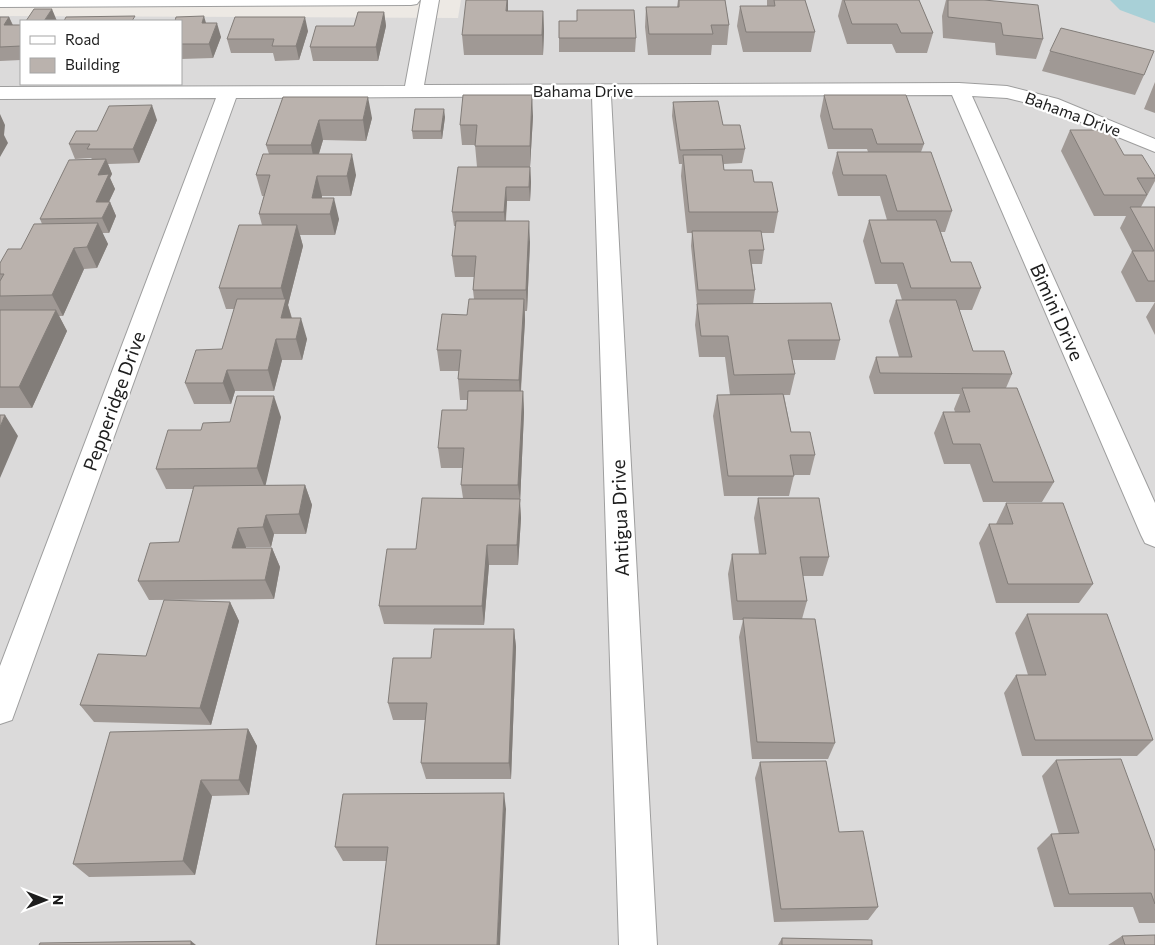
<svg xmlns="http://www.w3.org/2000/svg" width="1155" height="945" viewBox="0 0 1155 945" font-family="Commissioner,sans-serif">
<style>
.residential{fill:#dbdada;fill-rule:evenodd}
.water{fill:#a8d0d7}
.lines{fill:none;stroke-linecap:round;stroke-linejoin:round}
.minor-casing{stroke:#9e9e9e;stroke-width:2}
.minor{fill:#fff;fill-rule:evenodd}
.wall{fill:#a09995}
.shaded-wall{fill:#827d79}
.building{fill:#bab2ad;stroke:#827d79}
.labels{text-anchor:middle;stroke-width:4.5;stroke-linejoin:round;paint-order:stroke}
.far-street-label{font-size:16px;fill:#1d1d1d;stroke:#fff}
.street-label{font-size:19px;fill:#1d1d1d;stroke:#fff}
</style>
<rect width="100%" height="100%" fill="#ede9e4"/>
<!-- residential -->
<path class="residential" d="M461 0H1155V945H0V16L458 18ZM21 21H181V84H21Z"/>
<!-- water -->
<path class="water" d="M1110 0H1155V23L1120 10Z"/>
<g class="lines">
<defs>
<path id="minor" d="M0 0H420L417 4 411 5 0 7Z
M421 0H439L424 85 959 83 1007 86 1058 99 1155 139V152L1044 107 1007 98 972 96 1155 503V547L1145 543 1141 535 952 95 611 96 657 945H619L592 96 236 98 16 709 12 720 0 724V666L216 98 0 99V87L405 86Z"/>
</defs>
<!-- minor casing -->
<use href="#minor" class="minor-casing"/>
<!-- minor -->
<use href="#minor" class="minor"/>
</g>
<!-- wall -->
<path class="wall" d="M678 0H725L729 25 727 45H712L711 55H648L645 27 646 7H677Z
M767 0H805L815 32 811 52H743L737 26 740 6H767Z
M842 0H919L933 33 927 53H896L892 44H847L838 16Z
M946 0H984L1043 39 1036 59 996 55 995 43 943 38 942 16Z
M508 11H543L544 31 543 55H464L462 35Z
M384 12 386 26 378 61H313L310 47Z
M0 17H9L13 25H21V60L0 61Z
M181 21 206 23 221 37 213 58 181 59Z
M308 31 299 60 275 61 273 53H231L227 39Z
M559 38H636L635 52H559Z
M1050 51 1144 75 1135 95 1042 71Z
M1155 82V113L1144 109Z
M824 95 924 144 921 152 952 211 945 232H941L951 262 981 288 972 310H959L973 351 1012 374 1006 388 1054 482 1042 502H983L970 464H944L934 433 943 412H955L954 409 960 394H874L869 377 876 357H899L889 321 896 300H902L897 284H875L863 241 869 220H887L880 196H838L832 173 837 152H868L867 149H828L820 116Z
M283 97 372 118 366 141 323 140 319 154 356 175 351 196H322V198L339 219 335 235H300L303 246 288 305 292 318 307 339 302 360H282L274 391H235L231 404H194L185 383 222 349 234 309H226L219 288 262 225 259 214 264 196H262L256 175 269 154 266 145Z
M673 102 723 125 745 149 742 163 724 164V170L754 182 778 212 774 233H761L764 250 762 264H752L755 290 753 304 840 340 835 360H792L795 374 790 395H784L791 432 815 455 810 475H794L789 496H724L713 416 717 395H730L725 357H699L695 325 697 305 691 246 692 233H687L681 176 682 164H679L672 116Z
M533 116 530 167H477L475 145H462L460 125Z
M445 117 442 139H413L412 131Z
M157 120 139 163 108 164 112 174 110 178 115 189 109 202H110L116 216 109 233H102L108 244 97 268 84 269 63 316H59L67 331 32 408H0V263L21 249 42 224 40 219 92 159 91 158 75 159 69 144 97 131Z
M1070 130 1124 155 1155 176V181L1141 207H1155V335L1146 317 1155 302H1136L1121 272 1132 251 1120 228 1126 216H1094L1061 151Z
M530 167 531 182 530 201H507L506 221 530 242 527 311H525V320L521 391H523L524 412 520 503 521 518 518 565H489L484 625 384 624 379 606 416 549 463 498 461 485 463 468H441L438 448 467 410 468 400H460L458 379 459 371H440L437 350 467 315 474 299 473 290 474 277H455L452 256 456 226H454L452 212Z
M281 417 265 485H305L312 505 306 534H274L271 547H246V548H272L280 567 274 599 149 600 138 581 179 542 194 489H166L156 469 201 430 230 422Z
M758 498 829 557 823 576H803L807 601 802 619 835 743 828 759H752L739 637 743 620H733L728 574 732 554H759L754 518Z
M1006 503 1093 584 1079 603H996L979 543 989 524H996Z
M230 602 239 621 211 725 94 722 80 705 146 656Z
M1027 614 1153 740 1137 756H1022L1004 693 1016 675H1028L1015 633Z
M514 629 516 647 511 779H426L421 763 425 720H393L388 703 431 658Z
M248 729 257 746 249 795 212 796 195 875 89 877 73 864Z
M1056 760 1155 851V923H1139L1133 907H1054L1037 848 1051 834H1059L1042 776Z
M760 762 839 832 878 907 868 920 774 922 755 778Z
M506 809 386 861H343L335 847Z
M1122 936 1155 945H1108Z
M782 938 872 945H778Z"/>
<!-- shaded-wall -->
<path class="shaded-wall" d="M507 0H508V13L506 11Z
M52 9 57 21H44Z
M543 11 544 31 543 55 542 35Z
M384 12 386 26 378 61 376 47Z
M204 16 208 30 202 23Z
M9 17 15 31 4 25Z
M305 17 308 31 299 60 296 46Z
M217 23 221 37 213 58 209 44Z
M532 95 533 116 530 167V146Z
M368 97 372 118 366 141 363 120Z
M152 105 157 120 139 163 133 149Z
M444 109 445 117 442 139 441 131Z
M0 114 5 125 4 135 8 143 0 157Z
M319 120 323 140 315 166 311 145Z
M352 154 356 175 351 196 347 176Z
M106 159 112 174 110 178 115 189 102 216 96 202 98 175Z
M530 167 531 182 530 201 529 187Z
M317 176 322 196 318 214 312 198Z
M506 187 507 201 505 226 504 212Z
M334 198 339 219 335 235 330 214Z
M110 202 116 216 109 233 102 218Z
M529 221 530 242 527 311 526 290Z
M98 223 108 244 97 268 87 247Z
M297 225 303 246 288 305 292 320 287 339 281 318 285 302 281 288Z
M74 248 84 269 63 316 52 295Z
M524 299 525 320 520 400 519 380Z
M56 310 67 331 32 408 19 387Z
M301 318 307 339 302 360 296 339Z
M276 339 282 360 274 391 268 370Z
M227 370 235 391 231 404 223 383Z
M523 391 524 412 520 503 521 518 518 565 517 545 520 500 518 485Z
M274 396 281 417 265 488 257 468Z
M5 415 18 436 0 478V427Z
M305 485 312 505 306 534 299 514Z
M266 515 274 534 271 547 263 527Z
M238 528 246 547 241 567 232 548Z
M487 545 489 565 484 625 482 606Z
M272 548 280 567 274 599 265 580Z
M230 602 239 621 211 725 200 708Z
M514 629 516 647 511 779 509 763Z
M248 729 257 746 249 795 239 780Z
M201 780 212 796 195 875 183 861Z
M504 793 506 809 500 945H497Z
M191 941 196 945H191Z"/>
<!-- building -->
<path class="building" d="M466 0H507L506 11H543L542 35H462Z
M679 0H725L729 25H711L713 34H649L646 7H679Z
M774 0H805L815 32H746L740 6H775Z
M844 0H919L933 33H901L897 24H852Z
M948 0H984L1038 5 1043 39 1003 35 1001 23 948 17Z
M34 9H52L44 21H26Z
M577 10H634L636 38H559V21H577Z
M358 12H384L376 47H310L316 26H354Z
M135 16 132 21H64L66 17Z
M204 16 202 23H217L209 44H181V21H175L176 17Z
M0 17H9L4 25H21V46L0 47Z
M235 17H305L296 46H272L274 39H227Z
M1061 28 1154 51 1144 75 1050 51Z
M463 95H532L530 146H475L477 125H460Z
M824 95H906L924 144H877L872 129H833Z
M283 97H368L363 120H319L311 145H266Z
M718 101 723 125H740L745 149 680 150 673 102Z
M152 105 133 149H87L90 144H69L76 131H97L109 106Z
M415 109H444L441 131H412Z
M1070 130H1110L1124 155H1142L1155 176V178H1137L1147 195H1104Z
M837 152H931L952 211H897L886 175H843Z
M263 154H352L347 176H317L312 198H334L330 214H259L270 175H256Z
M683 155H722L724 170H752L754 182H772L778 212H689Z
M106 159 98 175 109 174 96 202H110L102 218 40 219 69 160Z
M458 167H530L529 187H506L504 212H452Z
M1130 207H1155V281H1148L1132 251H1154Z
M869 220H936L951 262H971L981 288H911L903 263H881Z
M456 221H529L526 290H473L476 256H452Z
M98 223 87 247 74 248 52 295 0 296V281L4 274H0V263L8 249H21L34 224Z
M239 225H297L281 288H219Z
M692 231H761L764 250H749L755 290H698Z
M237 299H286L281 318H301L296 339H276L268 370H227L223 383H185L196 350 222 349Z
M469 299H524L519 380 458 379 461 350H437L442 314 467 315Z
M896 300H956L973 351H1004L1012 374 880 373 876 357H912Z
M831 303 840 340H788L795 374 734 375 728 336H701L697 304Z
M0 310H56L19 387H0Z
M962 388H1017L1054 482H993L980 444H953L943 412H970Z
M468 391H523L518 485H461L464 448H438L442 410H467Z
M783 394 791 432H810L815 455H790L794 476H728L717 395Z
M237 396H274L257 468 156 469 168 430H201L203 423 230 422Z
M0 415H5L0 427Z
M305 485 299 514 266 515 263 527 238 528 232 548H272L265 580 138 581 150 543 179 542 194 486Z
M422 498 520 499 517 545H487L482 606H379L387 549H416Z
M758 498H819L829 557H800L807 601H737L732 554H766Z
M1006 503H1063L1093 584H1008L989 524H1013Z
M164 600 230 602 200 708 80 705 98 654 146 656Z
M1027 614H1107L1153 740H1035L1016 675H1046Z
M743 618 815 619 835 743 757 742Z
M434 629H514L509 763H421L427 703H388L393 658H431Z
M248 729 239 780H201L183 861 73 864 110 732Z
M1121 759 1155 851V904L1151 893 1069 894 1051 834 1079 833 1056 760Z
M826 761 839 832 863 831 878 907 781 909 760 762Z
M504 793 497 945H376L388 847H335L343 794Z
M1155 935V945H1125L1122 936Z
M782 938 872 940V945H782Z
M191 941V945H39L40 943Z"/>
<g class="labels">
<!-- far-street labels -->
<g class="far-street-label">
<text x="583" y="97">Bahama Drive</text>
<text transform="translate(1073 114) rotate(20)" y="6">Bahama Drive</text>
</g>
<!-- street labels -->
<g class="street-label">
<text transform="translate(1057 312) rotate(66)" y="7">Bimini Drive</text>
<text transform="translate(114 401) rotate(-70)" y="7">Pepperidge Drive</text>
<text transform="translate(620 518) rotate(-92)" y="7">Antigua Drive</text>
</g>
</g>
<!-- legend -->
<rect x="20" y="20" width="162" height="65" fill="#ffffff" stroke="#a5a5a5"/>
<rect x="30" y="36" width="25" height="8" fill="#ffffff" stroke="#a5a5a5"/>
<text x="65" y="45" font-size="15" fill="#1d1d1d">Road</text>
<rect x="30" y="58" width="25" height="15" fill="#bab2ad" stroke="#a5a5a5"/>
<text x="65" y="70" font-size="15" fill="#1d1d1d">Building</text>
<!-- north arrow -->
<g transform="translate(45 900) rotate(90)" stroke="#ffffff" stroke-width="4" paint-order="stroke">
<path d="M0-4L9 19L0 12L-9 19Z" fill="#1d1d1d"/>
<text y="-8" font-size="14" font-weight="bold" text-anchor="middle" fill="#1d1d1d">N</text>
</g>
</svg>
